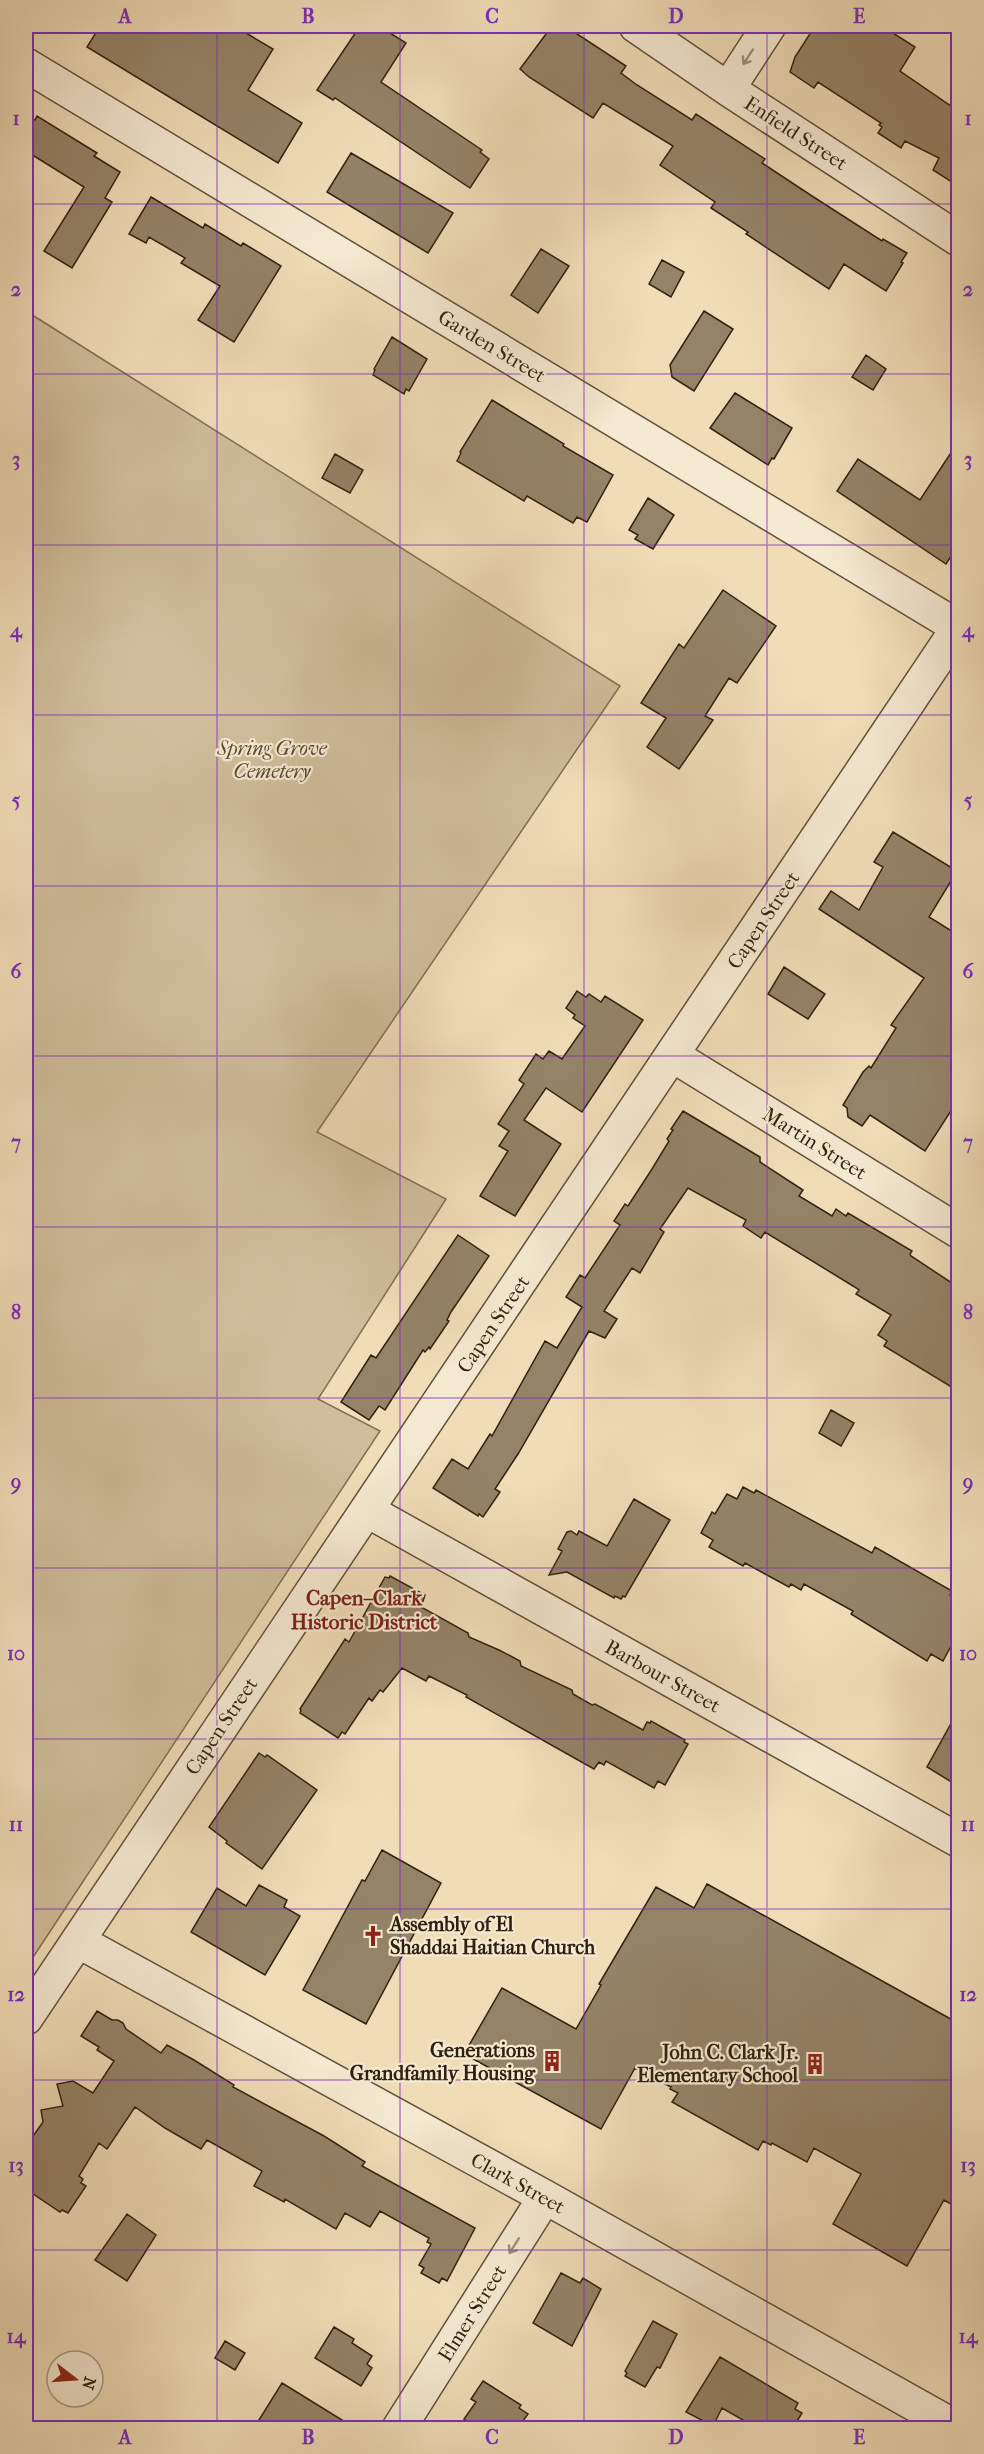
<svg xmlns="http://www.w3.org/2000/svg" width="984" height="2454" viewBox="0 0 984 2454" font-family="'IM FELL French Canon',serif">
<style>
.green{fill:#cfbd9b;stroke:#806f55;stroke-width:1.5}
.building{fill:#948367;stroke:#30210f;stroke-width:1.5}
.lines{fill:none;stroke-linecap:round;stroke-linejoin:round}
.minor-casing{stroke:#605039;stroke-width:36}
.minor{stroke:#f5e9d1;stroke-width:33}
.oneway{stroke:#9c8f7a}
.grid{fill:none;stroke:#7b2cbf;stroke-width:1.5;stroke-opacity:0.55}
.labels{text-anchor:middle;stroke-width:4.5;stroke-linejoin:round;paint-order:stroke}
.street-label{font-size:20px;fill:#30210f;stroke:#f5e9d1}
.park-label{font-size:20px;font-style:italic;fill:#584832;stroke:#f5e9d1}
.poi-label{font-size:20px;font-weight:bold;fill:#30210f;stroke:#f5e9d1;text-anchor:end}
.neighbourhood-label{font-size:21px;font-weight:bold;fill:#7a1f14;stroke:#f5e9d1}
.neatline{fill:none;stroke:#7b2cbf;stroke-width:2}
.grid-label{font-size:20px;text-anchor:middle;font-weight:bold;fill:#7b2cbf}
</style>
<rect width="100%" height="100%" fill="#f0ddb8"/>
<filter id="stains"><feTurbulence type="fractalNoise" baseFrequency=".00333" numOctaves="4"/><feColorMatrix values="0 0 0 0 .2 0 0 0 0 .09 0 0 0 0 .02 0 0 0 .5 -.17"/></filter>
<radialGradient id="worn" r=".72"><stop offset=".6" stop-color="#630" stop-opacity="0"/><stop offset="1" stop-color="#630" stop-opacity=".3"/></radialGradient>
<!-- green -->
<path class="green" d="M26 311 620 686 317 1132 446 1199 318 1399 380 1431 26 1968Z"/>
<!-- building -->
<path class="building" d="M100 26H234L273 49 248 90 302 123 278 163 87 47Z
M360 26H379L406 43 381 82 482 150 480 152 489 159 470 188 335 98 333 100 317 90Z
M552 26H565L626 66 621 73 637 85 692 120 696 114 765 159 762 163 812 196 882 241 883 239 907 253 901 262 903 263 886 291 844 264 829 289 746 234 748 232 711 208 715 202 660 165 673 146 603 103 593 118 529 77 520 69Z
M815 26H882L915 47 900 71 958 111V186L933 170 939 158 905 141 901 148 878 133 882 127 879 125 881 123 818 82 814 88 790 72 795 57Z
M26 114 35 120 37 116 97 153 94 156 120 172 105 198 112 202 72 268 44 251 84 187 26 151Z
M351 153 453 213 428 253 327 192Z
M151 197 203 228 205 224 241 246 243 243 281 266 234 342 198 320 220 286 181 263 185 258 149 237 146 243 129 234Z
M541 249 569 266 538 313 511 295Z
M662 260 684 272 671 297 649 284Z
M704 311 733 329 694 391 672 377 670 365Z
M392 337 427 359 409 391 406 389 404 394 373 375 375 370 374 369Z
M866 355 886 369 873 390 852 377Z
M735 393 792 428 774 459 772 458 768 465 710 428Z
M492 400 564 444 563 446 613 475 587 522 577 517 573 523 527 496 524 501 457 461 461 453 460 452Z
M958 442V545L946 564 837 491 858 459 920 500Z
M335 454 363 470 350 493 322 478Z
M648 498 674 515 653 549 635 539 638 535 629 530Z
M723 590 776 626 737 683 729 678 705 716 713 720 679 769 647 747 666 718 641 703 679 644 684 648Z
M893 832 957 871 929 917 958 935V1100L925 1151 870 1115 862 1126 848 1117 847 1108 843 1105 863 1072 869 1066 871 1068 896 1028 891 1025 924 978 819 909 831 891 859 910 883 867 874 862Z
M784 967 825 994 808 1019 768 994Z
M577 991 586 997 589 994 601 1002 605 996 643 1020 582 1112 546 1088 524 1120 561 1144 515 1216 480 1196 508 1151 499 1146 509 1131 498 1124 524 1084 519 1080 536 1054 543 1059 549 1051 562 1059 585 1026 573 1018 575 1015 566 1008Z
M683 1111 760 1157V1162L803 1190 799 1196 832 1216 836 1209 846 1216 848 1213 912 1251 910 1254 911 1256 958 1287V1391L884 1346 887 1341 878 1335 891 1315 856 1294 859 1290 853 1286 765 1232 761 1238 743 1226 746 1220 688 1188 660 1229 664 1232 640 1273 632 1268 604 1311 617 1319 605 1338 589 1331 518 1454 495 1489 500 1492 483 1517 479 1514 478 1516 433 1488 452 1459 468 1469 490 1434 492 1436 545 1341 557 1348 582 1307 566 1297 580 1275 585 1278 620 1225 614 1221 625 1204 628 1206 652 1169 669 1141 667 1139 673 1130 671 1129Z
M458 1235 489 1256 451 1312 447 1320 449 1321 430 1349 429 1347 425 1352 423 1350 385 1410 379 1406 369 1420 341 1402 371 1355 376 1358Z
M831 1410 854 1423 841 1446 819 1433Z
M743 1487 754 1493 756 1490 872 1553 875 1547 952 1591 950 1595 958 1600V1633L943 1661 931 1654 927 1661 851 1614 853 1611 804 1584 801 1590 791 1584 789 1587 745 1563 743 1566 709 1547 713 1540 701 1533 712 1512 715 1514 727 1494 737 1499Z
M634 1499 670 1520 625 1597 623 1596 621 1599 615 1596 614 1598 567 1572 549 1575 562 1551 558 1549 567 1532 571 1531 577 1535 579 1531 607 1546Z
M390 1576 425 1595 421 1607 468 1633 469 1637 499 1650 520 1661 521 1666 572 1690 573 1694 592 1705 595 1704 643 1730 647 1722 650 1723 651 1721 685 1740 684 1742 688 1744 665 1785 658 1781 654 1788 606 1761 604 1765 599 1762 594 1769 466 1697 467 1695 429 1676 426 1681 402 1668 383 1692 380 1690 372 1701 369 1698 345 1734 342 1732 338 1738 300 1713 301 1710 300 1709 345 1639 349 1642 385 1577 389 1578Z
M958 1711V1786L927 1767Z
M259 1753 265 1757 267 1755 317 1790 262 1869 226 1843 227 1841 209 1827Z
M382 1850 441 1883 366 2024 303 1990 362 1880 365 1881Z
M707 1884 958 2023V2208L944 2200 907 2266 833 2224 861 2174 814 2148 807 2162 772 2143 771 2145 763 2141 758 2150 672 2102 678 2093 670 2089 671 2087 635 2068 601 2129 464 2054 502 1988 576 2029 601 1985 599 1984 656 1887 694 1908Z
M259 1885 287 1900 284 1907 300 1916 265 1975 191 1932 217 1888 246 1906Z
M97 2011 112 2020H118L123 2023 126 2029 161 2053 167 2045 194 2060 234 2085 233 2087 324 2136 365 2162 362 2166 475 2228 447 2281 442 2278 439 2283 421 2273 424 2268 419 2265 431 2244 427 2242 429 2238 380 2211 370 2227 345 2213 336 2229 285 2199 284 2202 254 2186 262 2171 207 2140 201 2149 165 2128 135 2107 107 2149 99 2143 79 2176 83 2179 81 2183 86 2186 68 2213 62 2210 60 2212 26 2189V2146L43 2122 41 2110 63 2106 57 2084 73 2081 93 2093 114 2061 97 2050 99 2047 81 2036Z
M127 2214 156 2235 127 2281 95 2260Z
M561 2273 580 2283 583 2278 601 2289 572 2346 533 2323Z
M653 2321 677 2334 660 2368 657 2367 645 2387 625 2376 627 2373 625 2371Z
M334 2327 354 2339 352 2343 372 2356 367 2364 372 2368 361 2386 315 2358Z
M225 2341 245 2353 235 2370 215 2358Z
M720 2357 798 2403 795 2409 802 2413 793 2428H757L722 2408 713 2426 686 2412Z
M483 2381 521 2405 519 2408 528 2414 518 2428H477L464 2419 476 2402 471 2399Z
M282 2383 355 2428H254Z"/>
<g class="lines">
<defs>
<path id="minor" d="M636 26 728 89 958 239
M26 65 958 627
M728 89 769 26
M672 1055 958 1231
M368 1511 958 1840
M78 1941 545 2197 957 2428
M26 2018 958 628
M399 2428 545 2197"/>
</defs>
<!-- minor casing -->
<use href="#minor" class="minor-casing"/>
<!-- minor -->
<use href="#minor" class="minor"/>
</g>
<!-- one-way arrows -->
<defs><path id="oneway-shaft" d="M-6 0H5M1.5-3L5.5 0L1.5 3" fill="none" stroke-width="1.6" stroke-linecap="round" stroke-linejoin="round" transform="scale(1.5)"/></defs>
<g class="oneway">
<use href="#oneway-shaft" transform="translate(748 57) rotate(123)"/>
<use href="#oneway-shaft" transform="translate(514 2246) rotate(122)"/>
</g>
<!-- grid -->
<path class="grid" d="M217 26V2428M400 26V2428M584 26V2428M767 26V2428M26 204H958M26 374H958M26 545H958M26 715H958M26 886H958M26 1056H958M26 1227H958M26 1398H958M26 1568H958M26 1739H958M26 1909H958M26 2080H958M26 2250H958"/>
<!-- icons -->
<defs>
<symbol id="church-bare" viewBox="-9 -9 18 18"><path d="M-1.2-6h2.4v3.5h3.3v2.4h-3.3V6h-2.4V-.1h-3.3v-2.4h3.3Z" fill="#8f2418" stroke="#f5e9d1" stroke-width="2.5" paint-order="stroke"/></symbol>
<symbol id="building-bare" viewBox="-9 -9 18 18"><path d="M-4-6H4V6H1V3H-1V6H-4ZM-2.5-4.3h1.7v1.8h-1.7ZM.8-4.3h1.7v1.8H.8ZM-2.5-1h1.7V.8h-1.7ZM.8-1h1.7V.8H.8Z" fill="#8f2418" stroke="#f5e9d1" stroke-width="2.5" paint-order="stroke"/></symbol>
</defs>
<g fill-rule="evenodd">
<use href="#church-bare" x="358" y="1921" width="30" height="30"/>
<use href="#building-bare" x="537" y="2046" width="30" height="30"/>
<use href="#building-bare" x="800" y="2049" width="30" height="30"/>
</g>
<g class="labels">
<!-- street labels -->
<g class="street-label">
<text transform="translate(796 133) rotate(33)" y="7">Enfield Street</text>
<text transform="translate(492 346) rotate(31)" y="7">Garden Street</text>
<text transform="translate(763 920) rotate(-56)" y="7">Capen Street</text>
<text transform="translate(815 1143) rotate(32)" y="7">Martin Street</text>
<text transform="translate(493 1324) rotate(-56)" y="7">Capen Street</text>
<text transform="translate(663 1676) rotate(29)" y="7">Barbour Street</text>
<text transform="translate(221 1726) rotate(-56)" y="7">Capen Street</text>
<text transform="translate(518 2183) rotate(29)" y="7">Clark Street</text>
<text transform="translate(472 2313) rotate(-58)" y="7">Elmer Street</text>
</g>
<!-- park labels -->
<g class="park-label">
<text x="272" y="755">Spring Grove<tspan x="272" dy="23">Cemetery</tspan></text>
</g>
<!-- poi labels -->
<g class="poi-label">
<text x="390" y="1931" text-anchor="start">Assembly of El<tspan x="390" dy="23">Shaddai Haitian Church</tspan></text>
<text x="535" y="2057">Generations<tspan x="535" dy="23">Grandfamily Housing</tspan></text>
<text x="798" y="2059">John C. Clark Jr.<tspan x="798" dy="23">Elementary School</tspan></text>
</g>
<!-- neighbourhood labels -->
<g class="neighbourhood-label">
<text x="364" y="1605">Capen–Clark<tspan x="364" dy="24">Historic District</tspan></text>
</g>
</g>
<!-- margin -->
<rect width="984" height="2454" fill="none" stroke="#f0ddb8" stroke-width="66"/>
<!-- north arrow -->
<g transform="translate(75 2379) rotate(107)"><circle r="28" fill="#f5e9d1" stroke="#a69983" stroke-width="1.5"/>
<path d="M0-4.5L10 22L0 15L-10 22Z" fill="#8f2418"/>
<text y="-9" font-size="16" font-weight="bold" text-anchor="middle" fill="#30210f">N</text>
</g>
<rect x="33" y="33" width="918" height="2388" class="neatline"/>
<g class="grid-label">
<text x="125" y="23">A</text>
<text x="308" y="23">B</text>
<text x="492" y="23">C</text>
<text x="676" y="23">D</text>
<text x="859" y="23">E</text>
<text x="16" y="125">1</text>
<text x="968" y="125">1</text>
<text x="16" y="296">2</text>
<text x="968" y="296">2</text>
<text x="16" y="466">3</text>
<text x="968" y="466">3</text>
<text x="16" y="637">4</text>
<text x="968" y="637">4</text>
<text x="16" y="807">5</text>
<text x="968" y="807">5</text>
<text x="16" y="978">6</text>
<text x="968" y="978">6</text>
<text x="16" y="1149">7</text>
<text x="968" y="1149">7</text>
<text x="16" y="1319">8</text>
<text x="968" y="1319">8</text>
<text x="16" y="1490">9</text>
<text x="968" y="1490">9</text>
<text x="16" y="1660">10</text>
<text x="968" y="1660">10</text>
<text x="16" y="1831">11</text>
<text x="968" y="1831">11</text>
<text x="16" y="2001">12</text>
<text x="968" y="2001">12</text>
<text x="16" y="2172">13</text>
<text x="968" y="2172">13</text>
<text x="16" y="2343">14</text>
<text x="968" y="2343">14</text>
<text x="125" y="2444">A</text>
<text x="308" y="2444">B</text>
<text x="492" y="2444">C</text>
<text x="676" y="2444">D</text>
<text x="859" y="2444">E</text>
</g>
<rect width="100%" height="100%" filter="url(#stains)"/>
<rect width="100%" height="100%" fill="url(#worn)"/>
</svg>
